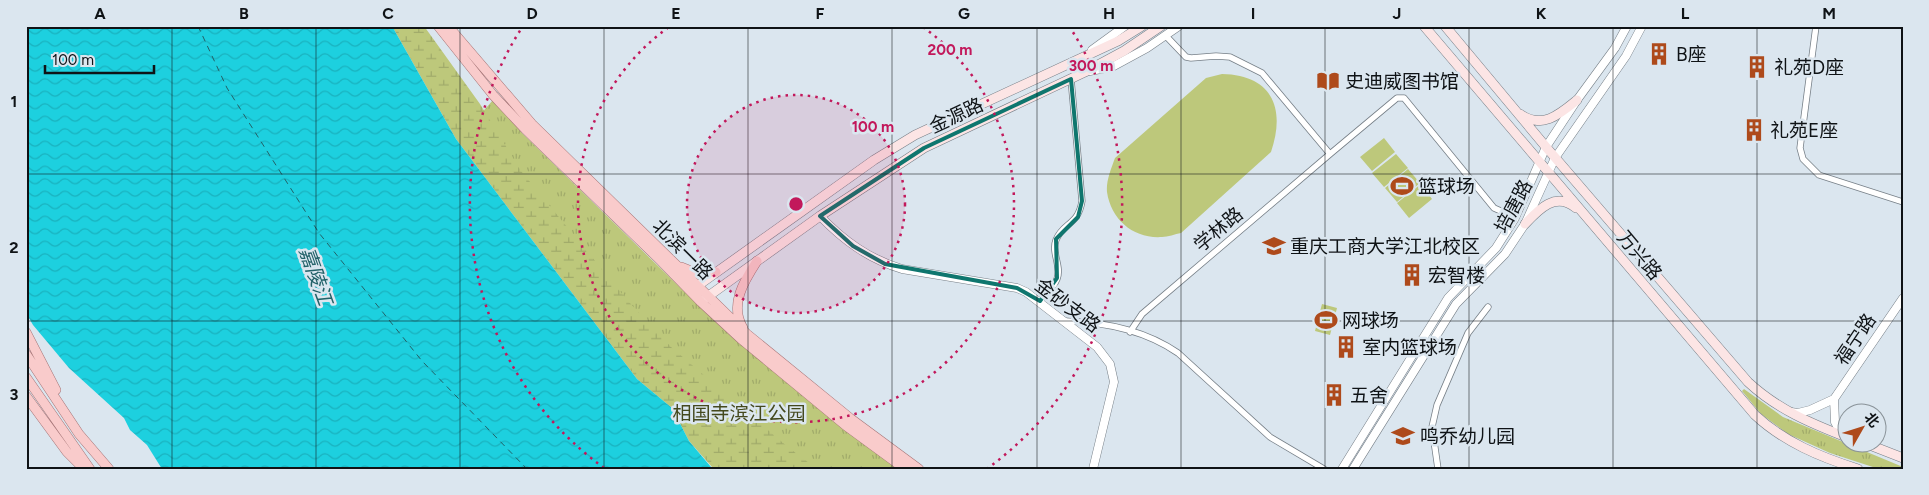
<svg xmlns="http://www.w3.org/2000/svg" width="1929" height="495" viewBox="0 0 1929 495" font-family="Figtree,'Noto Sans SC',sans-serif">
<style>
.grass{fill:url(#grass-tufts)}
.wetland{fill:url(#wetland-marsh)}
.pitch{fill:#bdc87b}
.water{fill:url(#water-waves)}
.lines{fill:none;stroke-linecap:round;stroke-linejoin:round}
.ferry{stroke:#226168;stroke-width:1;stroke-dasharray:6 5;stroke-linecap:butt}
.minor-casing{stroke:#767f87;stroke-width:7}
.tertiary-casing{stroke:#767f87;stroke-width:9}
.secondary-casing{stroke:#767f87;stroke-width:10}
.primary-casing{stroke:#a47476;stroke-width:10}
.minor{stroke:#fff;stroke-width:5.5}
.tertiary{stroke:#fff;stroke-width:8}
.secondary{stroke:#fce5e5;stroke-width:9}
.primary{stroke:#f9cbcb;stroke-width:9}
.marked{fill:none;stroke:#0f766e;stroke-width:4;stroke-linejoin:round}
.grid{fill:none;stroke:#0f1316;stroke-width:1;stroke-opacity:0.55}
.ring{fill:none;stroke:#c2185b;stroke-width:2.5;stroke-dasharray:2.5 5}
.labels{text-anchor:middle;stroke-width:5;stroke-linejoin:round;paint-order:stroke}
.poi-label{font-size:19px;fill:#0f1316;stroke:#dbe6ef;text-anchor:start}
.street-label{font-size:19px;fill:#0f1316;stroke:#dbe6ef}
.park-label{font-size:19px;fill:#44491e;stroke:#dbe6ef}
.water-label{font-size:20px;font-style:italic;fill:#226168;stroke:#dbe6ef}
.centre{fill:#c2185b;stroke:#dbe6ef;stroke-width:2.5}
.ring-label{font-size:15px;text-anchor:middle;font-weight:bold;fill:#c2185b;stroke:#dbe6ef;stroke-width:5;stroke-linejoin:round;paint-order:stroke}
.neatline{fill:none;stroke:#0f1316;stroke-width:2}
.grid-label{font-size:16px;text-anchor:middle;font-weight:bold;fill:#0f1316}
</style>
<defs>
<pattern id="grass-tufts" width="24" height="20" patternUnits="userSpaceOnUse" patternTransform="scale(1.25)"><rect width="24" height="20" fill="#bdc87b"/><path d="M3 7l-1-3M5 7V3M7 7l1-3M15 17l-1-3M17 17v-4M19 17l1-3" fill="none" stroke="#a1ab6a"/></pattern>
<pattern id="wetland-marsh" width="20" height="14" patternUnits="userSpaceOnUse" patternTransform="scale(1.25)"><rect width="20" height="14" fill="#bdc87b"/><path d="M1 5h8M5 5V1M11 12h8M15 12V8" fill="none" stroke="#a1ab6a"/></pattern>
<pattern id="water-waves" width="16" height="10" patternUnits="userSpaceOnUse" patternTransform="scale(1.25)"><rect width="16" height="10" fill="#1dd0df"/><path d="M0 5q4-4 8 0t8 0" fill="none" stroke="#19b2bf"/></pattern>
</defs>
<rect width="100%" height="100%" fill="#dbe6ef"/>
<!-- grass -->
<path class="grass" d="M493 100 522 133 698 305 737 341 899 469H719L673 407 458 140Z
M1744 389 1783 417 1903 467V469H1879L1830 453 1788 434 1761 414 1742 391Z"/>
<!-- wetland -->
<path class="wetland" d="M392 26H424L480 104 521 171 628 301 671 347 789 448 817 469H717L712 467 689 441 672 408 637 379 456 139Z"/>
<!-- pitch -->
<path class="pitch" d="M1222 74C1272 75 1286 108 1271 152L1181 233C1175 234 1168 237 1162 237 1134 239 1111 220 1107 192 1106 181 1111 169 1115 158L1206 78Z
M1384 138 1395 152 1372 171 1360 157Z
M1396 154 1408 168 1384 187 1372 173Z
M1408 169 1420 183 1397 202 1385 188Z
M1421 184 1432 199 1409 218 1397 203Z
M1322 304 1337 308 1330 335 1315 331Z"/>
<!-- water -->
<path class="water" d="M26 26H392L456 139 637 379 672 408 689 441 711 467 717 469H162L147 445 130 430 124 418 69 368 33 325 26 313Z"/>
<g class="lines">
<!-- ferry -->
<path class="ferry" d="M198 26 227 88 319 233 422 361 527 469"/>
<defs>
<path id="minor" d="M1816 26 1800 148 1803 159 1819 175 1903 202
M1330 154 1397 98H1404L1494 208 1503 212
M1040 301C1046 295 1054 287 1057 279 1062 266 1051 253 1056 240 1063 222 1078 226 1082 201L1071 79
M1065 321C1104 322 1146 331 1178 353L1270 437 1324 469
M1130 332 1142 314 1330 154 1262 73 1230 57 1216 56 1191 58 1186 57 1166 36
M1438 469 1432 427 1437 405 1468 333 1488 307"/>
<path id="tertiary" d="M1092 50 1125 26
M1090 71 1112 67 1147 48 1179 26
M820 216C844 241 869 259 902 269L1017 288 1026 292 1097 347 1110 364 1114 382 1093 469
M1834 399 1835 422 1842 435
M1791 412 1798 413 1810 410 1834 399 1903 298
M1342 469 1448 298 1496 248 1515 218 1546 147 1577 100 1615 48 1627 26
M1353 469 1456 304 1505 254 1525 224 1555 158 1626 56 1642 26"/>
<path id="secondary" d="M1424 26 1755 415C1784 442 1820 457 1858 469
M1445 26 1546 147 1748 382C1777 409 1810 423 1846 437
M1520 114C1542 130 1560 114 1577 100
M1525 224C1539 209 1556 191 1576 208
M693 289 874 160 915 135 1118 41 1142 26
M703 300 820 216 924 148 1085 72 1124 51 1161 26
M1862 442 1903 458"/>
<path id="primary" d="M438 26 493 95 525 129 661 261 701 302 741 339 845 425 905 469
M448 26 532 124 747 334 850 418 919 469
M681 267 696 273 716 272
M743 328C729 305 744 281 757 261
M26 332 56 390
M26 354 79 434 109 469
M26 377 90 469
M26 396 67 452 84 469"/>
</defs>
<!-- minor casing -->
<use href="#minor" class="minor-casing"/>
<!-- tertiary casing -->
<use href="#tertiary" class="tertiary-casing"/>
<!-- secondary casing -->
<use href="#secondary" class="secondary-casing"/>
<!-- primary casing -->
<use href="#primary" class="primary-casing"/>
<!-- minor -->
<use href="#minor" class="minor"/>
<!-- tertiary -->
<use href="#tertiary" class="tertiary"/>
<!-- secondary -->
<use href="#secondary" class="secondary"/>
<!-- primary -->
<use href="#primary" class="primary"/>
</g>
<!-- marked area -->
<path class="marked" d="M1071 79 1082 201 1078 217 1056 239 1057 278 1040 301 1017 288 885 264 853 246 820 216 924 148Z"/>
<!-- grid -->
<path class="grid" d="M172 26V469M316 26V469M460 26V469M604 26V469M748 26V469M892 26V469M1037 26V469M1181 26V469M1325 26V469M1469 26V469M1613 26V469M1757 26V469M26 174H1903M26 321H1903"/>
<!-- distance rings -->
<circle cx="796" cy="204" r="109" fill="#c2185b" fill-opacity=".12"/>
<g class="ring">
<circle cx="796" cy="204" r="109"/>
<path d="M923 27A218 218 0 1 1 669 27"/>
<path d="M604 468A326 326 0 0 1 523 26M1069 26A326 326 0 0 1 988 468"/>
</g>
<!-- icons -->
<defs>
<symbol id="building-bare" viewBox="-9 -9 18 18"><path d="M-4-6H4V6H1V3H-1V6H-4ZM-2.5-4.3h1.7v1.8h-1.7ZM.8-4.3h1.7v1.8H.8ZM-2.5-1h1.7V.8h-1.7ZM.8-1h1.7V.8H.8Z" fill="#ae4a1b" stroke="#dbe6ef" stroke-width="2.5" paint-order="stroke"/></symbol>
<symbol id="library-bare" viewBox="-9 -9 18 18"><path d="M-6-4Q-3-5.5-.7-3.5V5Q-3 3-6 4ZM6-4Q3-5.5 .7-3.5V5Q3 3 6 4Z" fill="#ae4a1b" stroke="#dbe6ef" stroke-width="2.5" paint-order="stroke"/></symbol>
<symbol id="stadium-bare" viewBox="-9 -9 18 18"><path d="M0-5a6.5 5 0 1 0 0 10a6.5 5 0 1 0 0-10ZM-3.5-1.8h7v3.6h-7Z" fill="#ae4a1b" stroke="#dbe6ef" stroke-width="2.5" paint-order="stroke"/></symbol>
<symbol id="university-bare" viewBox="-9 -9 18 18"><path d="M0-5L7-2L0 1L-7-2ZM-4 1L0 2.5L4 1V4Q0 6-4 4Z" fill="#ae4a1b" stroke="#dbe6ef" stroke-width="2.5" paint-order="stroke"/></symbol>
<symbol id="school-bare" viewBox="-9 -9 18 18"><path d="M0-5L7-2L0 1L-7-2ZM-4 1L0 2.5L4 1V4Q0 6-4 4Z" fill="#ae4a1b" stroke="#dbe6ef" stroke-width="2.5" paint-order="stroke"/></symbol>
</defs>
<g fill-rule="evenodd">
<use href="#building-bare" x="1643" y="38" width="32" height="32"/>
<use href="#building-bare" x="1741" y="51" width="32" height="32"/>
<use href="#library-bare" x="1312" y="65" width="32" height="32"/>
<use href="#building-bare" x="1738" y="114" width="32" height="32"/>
<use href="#stadium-bare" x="1386" y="170" width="32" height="32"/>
<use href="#university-bare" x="1258" y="230" width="32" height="32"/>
<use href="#building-bare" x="1396" y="259" width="32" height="32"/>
<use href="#stadium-bare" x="1310" y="304" width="32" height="32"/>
<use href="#building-bare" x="1330" y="331" width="32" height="32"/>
<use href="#building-bare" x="1318" y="379" width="32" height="32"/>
<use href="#school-bare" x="1387" y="420" width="32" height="32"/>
</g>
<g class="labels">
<!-- poi labels -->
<g class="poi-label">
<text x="1676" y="61">B座</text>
<text x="1774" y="74">礼苑D座</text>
<text x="1345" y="88">史迪威图书馆</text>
<text x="1770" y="137">礼苑E座</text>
<text x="1418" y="193">篮球场</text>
<text x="1290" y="253">重庆工商大学江北校区</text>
<text x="1428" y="282">宏智楼</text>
<text x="1342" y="327">网球场</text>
<text x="1362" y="354">室内篮球场</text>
<text x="1350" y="402">五舍</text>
<text x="1420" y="443">鸣乔幼儿园</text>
</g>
<!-- street labels -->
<g class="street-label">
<text transform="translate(956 115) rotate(-25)" y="7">金源路</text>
<text transform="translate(1513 206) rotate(-62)" y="7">培唐路</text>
<text transform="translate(1218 229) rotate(-40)" y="7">学林路</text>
<text transform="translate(683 249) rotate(45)" y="7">北滨一路</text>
<text transform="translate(1640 255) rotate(50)" y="7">万兴路</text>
<text transform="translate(1068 305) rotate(37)" y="7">金砂支路</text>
<text transform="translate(1855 339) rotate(-56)" y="7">福宁路</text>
</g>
<!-- park labels -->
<g class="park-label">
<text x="739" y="420">相国寺滨江公园</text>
</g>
<!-- water labels -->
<g class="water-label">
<text transform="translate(316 276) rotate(70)" y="7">嘉陵江</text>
</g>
</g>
<circle cx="796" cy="204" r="8" class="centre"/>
<g class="ring-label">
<text x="950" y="55">200 m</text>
<text x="1091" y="71">300 m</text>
<text x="873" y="132">100 m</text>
</g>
<!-- border -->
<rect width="1929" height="495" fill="none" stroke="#dbe6ef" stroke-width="55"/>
<!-- north arrow -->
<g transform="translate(1862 428) rotate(51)"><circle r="24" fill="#dbe6ef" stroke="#899298"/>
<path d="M0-4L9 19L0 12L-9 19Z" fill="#ae4a1b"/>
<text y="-8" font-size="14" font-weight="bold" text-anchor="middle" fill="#0f1316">北</text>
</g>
<!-- scale -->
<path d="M45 65v8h109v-8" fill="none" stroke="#0f1316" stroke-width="2.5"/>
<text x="52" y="65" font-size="15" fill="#0f1316" stroke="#dbe6ef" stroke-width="4" paint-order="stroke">100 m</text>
<rect x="28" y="28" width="1874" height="440" class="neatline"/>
<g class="grid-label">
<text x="100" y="19">A</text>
<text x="244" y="19">B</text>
<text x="388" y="19">C</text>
<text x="532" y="19">D</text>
<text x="676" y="19">E</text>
<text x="820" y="19">F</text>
<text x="964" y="19">G</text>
<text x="1109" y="19">H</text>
<text x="1253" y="19">I</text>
<text x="1397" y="19">J</text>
<text x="1541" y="19">K</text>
<text x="1685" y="19">L</text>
<text x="1829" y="19">M</text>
<text x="14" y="107">1</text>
<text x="14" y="253">2</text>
<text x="14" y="400">3</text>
</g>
</svg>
